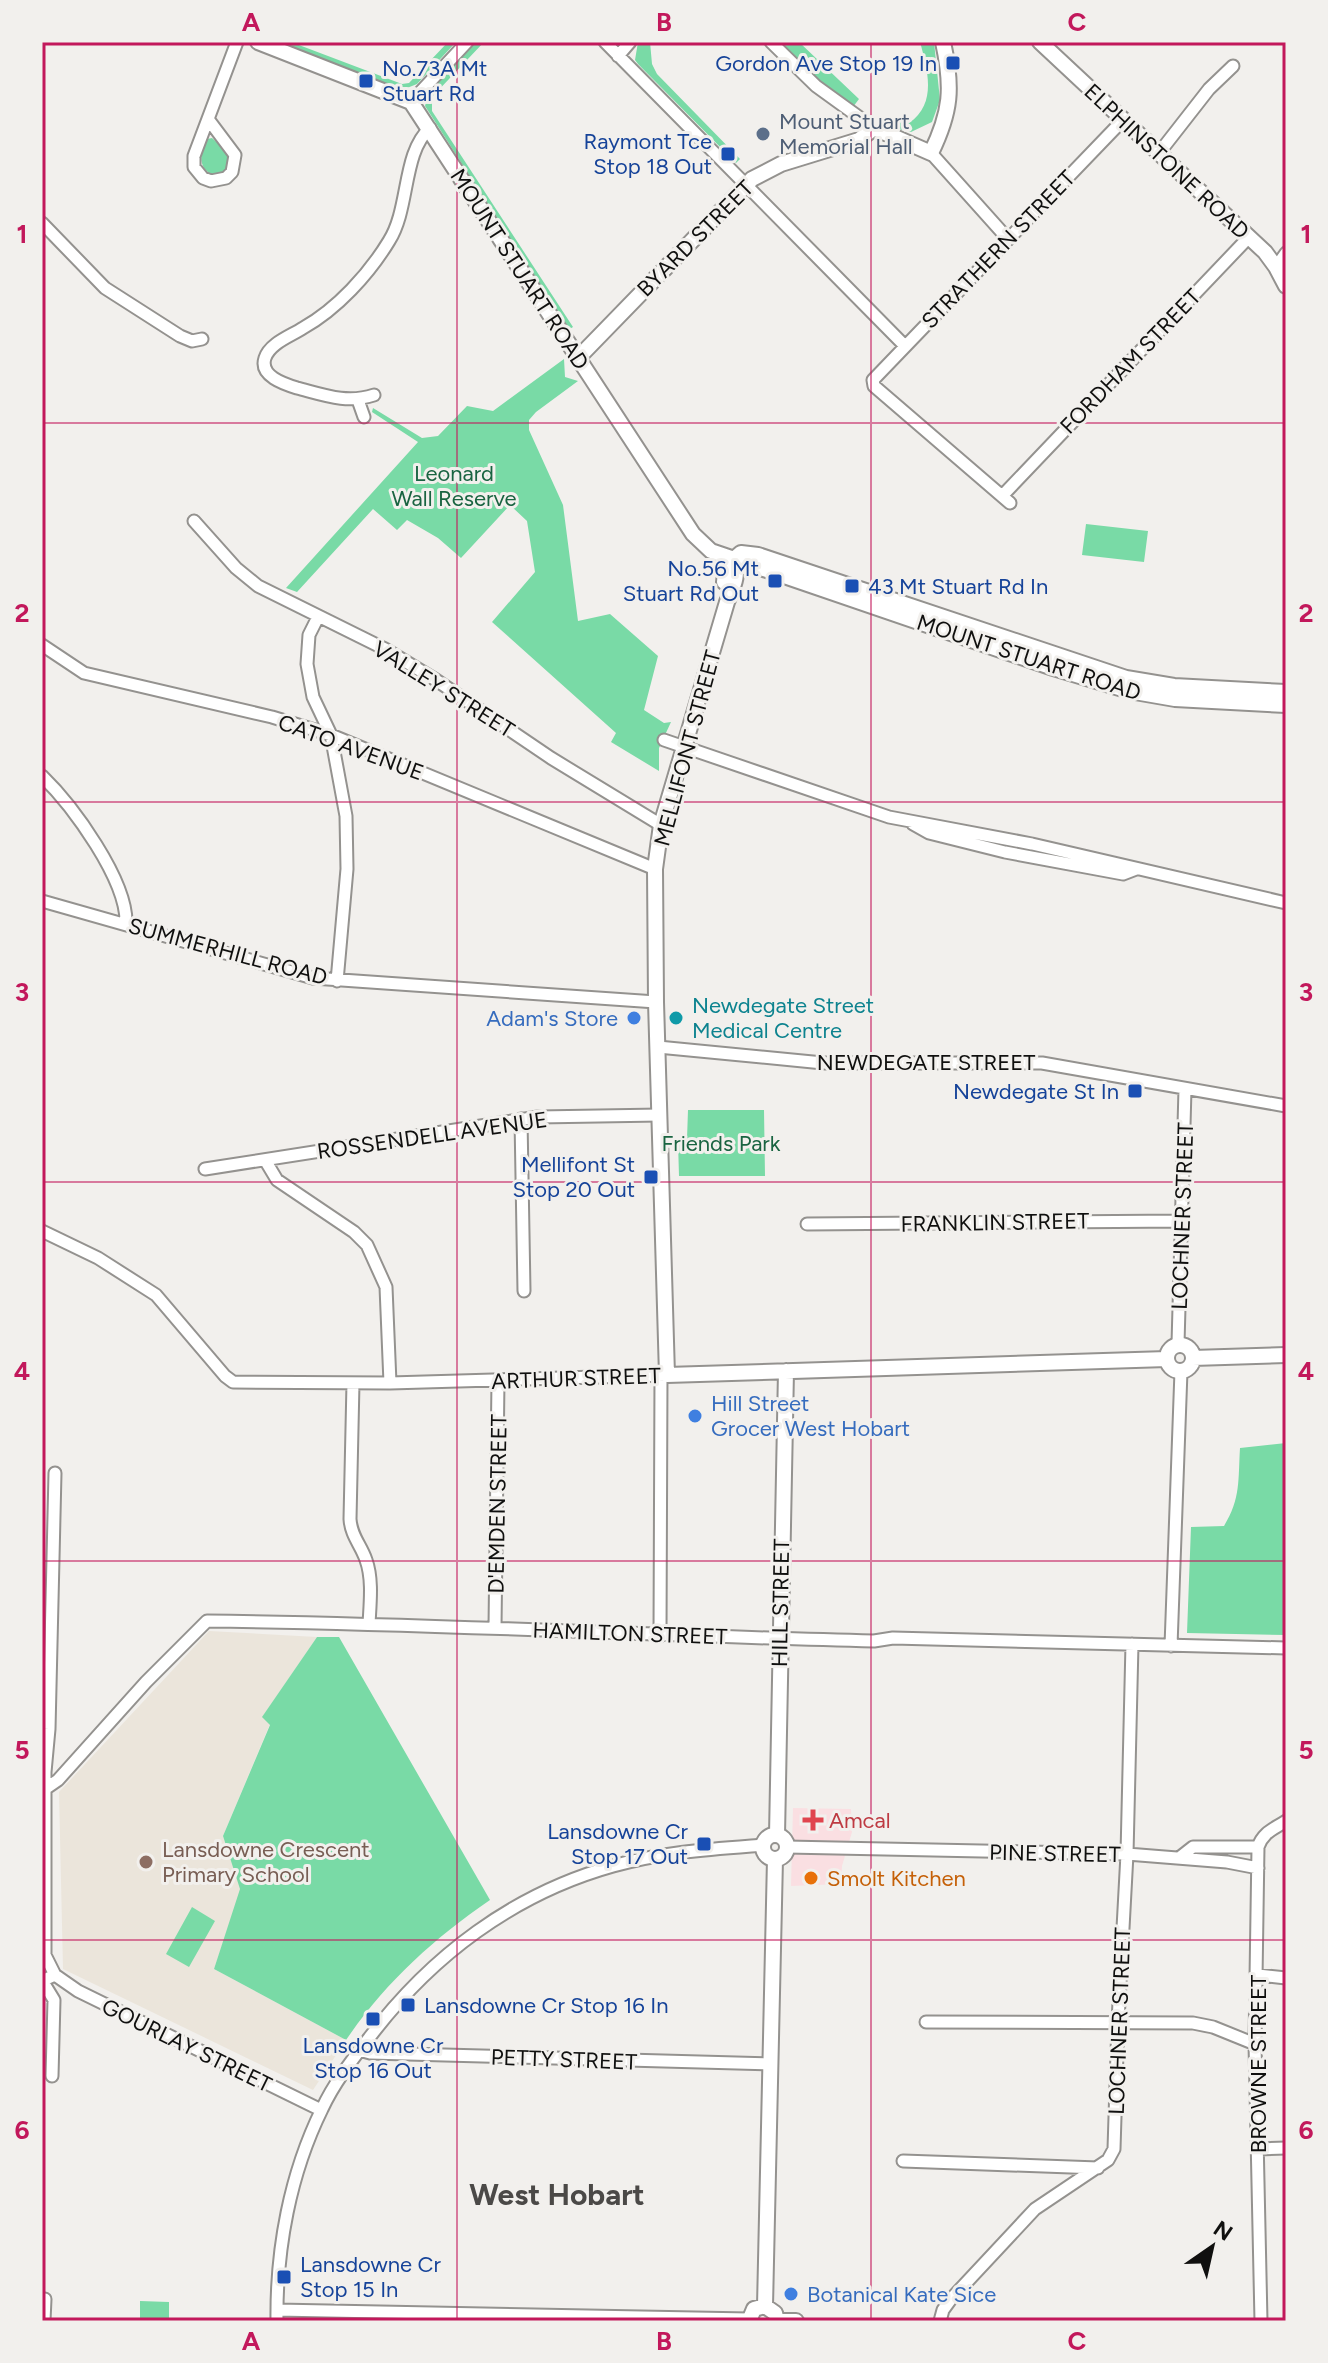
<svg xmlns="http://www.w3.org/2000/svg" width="1328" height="2363" viewBox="0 0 1328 2363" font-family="Figtree,sans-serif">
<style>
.commercial{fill:#fadfe2}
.built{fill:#ebe5db}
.green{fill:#79daa6}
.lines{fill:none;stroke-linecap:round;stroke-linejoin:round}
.minor-casing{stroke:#94928f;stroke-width:15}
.tertiary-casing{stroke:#94928f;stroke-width:18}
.minor{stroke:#fff;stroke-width:11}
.tertiary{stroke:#fff;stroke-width:14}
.grid{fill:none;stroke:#c2185b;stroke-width:2;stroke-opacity:0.55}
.transit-dot{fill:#1a4fb4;stroke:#f2f0ed;stroke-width:3}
.service-dot{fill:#5c6f8a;stroke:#f2f0ed;stroke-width:3}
.shop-dot{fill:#3f7fe0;stroke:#f2f0ed;stroke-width:3}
.culture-dot{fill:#0f9aa8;stroke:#f2f0ed;stroke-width:3}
.health-dot{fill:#e0444e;stroke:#f2f0ed;stroke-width:3}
.education-dot{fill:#8d6e63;stroke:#f2f0ed;stroke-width:3}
.food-dot{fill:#e8710a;stroke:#f2f0ed;stroke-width:3}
.labels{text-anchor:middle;stroke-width:6;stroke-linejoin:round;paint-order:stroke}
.transit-label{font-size:22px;fill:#164399;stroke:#f2f0ed;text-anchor:end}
.service-label{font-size:22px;fill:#4e5e75;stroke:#f2f0ed;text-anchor:start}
.street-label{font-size:22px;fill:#10100f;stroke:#f2f0ed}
.park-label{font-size:22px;fill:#196441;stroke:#f2f0ed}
.culture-label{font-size:22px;fill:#0d838f;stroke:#f2f0ed;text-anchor:start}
.shop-label{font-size:22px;fill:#366cbe;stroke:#f2f0ed;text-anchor:start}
.health-label{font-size:22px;fill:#be3a42;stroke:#f2f0ed;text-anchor:start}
.education-label{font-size:22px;fill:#785e54;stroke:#f2f0ed;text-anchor:start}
.food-label{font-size:22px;fill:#c56008;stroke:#f2f0ed;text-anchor:start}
.district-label{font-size:30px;font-weight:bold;fill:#4b4947;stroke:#f2f0ed}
.neatline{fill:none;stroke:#c2185b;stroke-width:3}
.grid-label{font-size:26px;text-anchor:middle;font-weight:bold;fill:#c2185b}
</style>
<rect width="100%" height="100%" fill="#f2f0ed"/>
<!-- commercial -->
<path class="commercial" d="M793 1808 851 1809 852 1832 842 1866 841 1884 791 1886Z"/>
<!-- built -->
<path class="built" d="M209 1631 317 1637 263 1716 270 1724 223 1836 241 1889 214 1969 346 2040 313 2090 63 1969 59 1792Z"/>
<!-- green -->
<path class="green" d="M276 42H291L402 84 409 83 448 42H456L417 84 402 90Z
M475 42H484L432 97V111L573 327 568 330 425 106 430 89Z
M638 42H650L652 64 657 74 740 159 736 163 638 64 635 60Z
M779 42H799L859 99 853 107 812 75Z
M920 42H934L940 100 932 122 911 132 889 127 888 119 909 123C937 104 928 71 920 42Z
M212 138 229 153V167L217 176C198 172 198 153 207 139Z
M564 359 565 377 578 381 536 412 529 420V430L563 505 578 621 610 614 658 656 644 710 664 723 671 722 659 748V771L611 742 616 733 492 622 535 572 527 521 510 505 461 558 438 538 407 520 397 530 373 509 297 592 286 588 418 442 372 412 373 408 422 438 438 436 467 406 493 411Z
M1086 524 1148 531 1144 562 1082 555Z
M688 1110H764L765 1176H679L678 1142 687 1139Z
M1286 1443V1635L1187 1633 1191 1527 1224 1526C1241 1498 1238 1480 1240 1448Z
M317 1637H339L490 1900C432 1940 386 1982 346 2040L214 1969 240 1889 223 1836 270 1725 262 1717Z
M192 1907 215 1921 189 1967 166 1954Z
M140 2301 169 2302V2321H140Z"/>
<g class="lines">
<defs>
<path id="minor" d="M605 42 905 346
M771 42 816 86 874 128
M618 56 630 42
M411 102 467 42
M208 119 235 155 232 172 226 178 211 181 203 178 194 167V156L237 42
M931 153 1008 239
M1159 153 1209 89 1233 66
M42 223 105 288 180 336 192 341 202 339
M1276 267 1286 253
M374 395C347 404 324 395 297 388 284 384 259 376 265 358 270 343 291 336 303 328 337 309 369 274 389 241 410 208 402 153 430 128
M358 400 364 417
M1003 495 1249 237
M1010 503 874 386 873 380 1123 120
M194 521 236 568 258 586 385 649 436 680 551 758 661 825
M318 617 309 635 307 664 313 697 331 735 346 816 347 869 337 981
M42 645 84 673 272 717 331 735 655 869
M664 740 889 817 1032 844 1286 903
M42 776C73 806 127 880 126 923
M913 824 929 833 1005 852 1123 874 1136 869
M42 901 313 978 656 1002
M658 1047 823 1063H1042L1286 1106
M521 1119 524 1291
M265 1160 277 1180 354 1232 367 1245 386 1287 390 1383
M205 1169 538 1117 660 1115
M807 1224 1182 1221
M42 1231 98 1258 156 1295 225 1376 233 1382 390 1383 667 1375
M1178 1344 1185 1089
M353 1383 350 1519C351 1536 361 1545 366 1560 373 1579 370 1604 369 1624
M495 1628 498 1380
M660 1636 661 1375
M1171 1646 1181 1371
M45 1789 58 1780 146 1682 207 1621C429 1623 651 1636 874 1641L893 1638 1286 1648
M787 1847 1127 1854 1227 1862 1258 1868
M1179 1858 1193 1847H1258
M55 1975 78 1991 321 2110
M1258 1975 1286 1978
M43 1982 54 2000 52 2076
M42 1984 46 1979 55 1975 45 1955V1772L49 1729 55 1473
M926 2022 1193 2023 1213 2027 1255 2044
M359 2050 370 2053 770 2064
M1259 2149 1286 2148
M903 2161 1098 2168
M277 2310 749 2319
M44 2321 45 2299
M277 2321C276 2249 290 2174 322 2109 334 2083 352 2060 369 2038 431 1956 513 1894 613 1866 662 1852 712 1849 763 1845
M940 2321 943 2310 951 2299 1035 2209 1108 2160 1114 2149 1118 2021 1127 1854 1132 1644
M1261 2321 1255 2044 1258 1847C1263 1832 1274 1829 1286 1821"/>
<path id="tertiary" d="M258 42 411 102 693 534 711 551 1053 668 1129 691 1175 699 1286 705
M1040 42 1265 252 1276 267 1286 286
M578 358 752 179 781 164 859 140 874 128 931 153C951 112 953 88 943 42
M733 559C740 575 733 587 727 602L661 825 655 869 656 1002 667 1375 1167 1359
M724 582C725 567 730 562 741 553L758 555 1126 678 1174 686 1286 692
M1167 1358a13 13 0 1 1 26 0a13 13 0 1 1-26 0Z
M1193 1358 1286 1355
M763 1847a12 12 0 1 1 24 0a12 12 0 1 1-24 0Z
M777 1835 786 1371
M765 2306 775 1859
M749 2321 754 2309 765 2306 775 2313 777 2321
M777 2321H796"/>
</defs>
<!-- minor casing -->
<use href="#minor" class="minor-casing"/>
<!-- tertiary casing -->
<use href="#tertiary" class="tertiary-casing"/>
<!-- minor -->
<use href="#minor" class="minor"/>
<!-- tertiary -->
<use href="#tertiary" class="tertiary"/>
</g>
<!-- grid -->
<path class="grid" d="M457 42V2321M871 42V2321M42 423H1286M42 802H1286M42 1182H1286M42 1561H1286M42 1940H1286"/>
<!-- markers -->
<g class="transit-dot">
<rect x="945" y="55" width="16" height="16" rx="4"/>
<rect x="358" y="73" width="16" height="16" rx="4"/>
<rect x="720" y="146" width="16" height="16" rx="4"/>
<rect x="767" y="573" width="16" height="16" rx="4"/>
<rect x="844" y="578" width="16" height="16" rx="4"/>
<rect x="1127" y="1083" width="16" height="16" rx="4"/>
<rect x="643" y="1169" width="16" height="16" rx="4"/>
<rect x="696" y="1836" width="16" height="16" rx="4"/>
<rect x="400" y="1997" width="16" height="16" rx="4"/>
<rect x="365" y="2011" width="16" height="16" rx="4"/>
<rect x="276" y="2269" width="16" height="16" rx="4"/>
</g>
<circle class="service-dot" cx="763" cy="134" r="8"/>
<g class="shop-dot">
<circle cx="634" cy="1018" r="8"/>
<circle cx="695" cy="1416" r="8"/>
<circle cx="791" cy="2294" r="8"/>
</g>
<circle class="culture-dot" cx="676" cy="1018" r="8"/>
<path class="health-dot" d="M809 1808h8v8h8v8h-8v8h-8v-8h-8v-8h8z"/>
<circle class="education-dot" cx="146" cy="1862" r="8"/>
<circle class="food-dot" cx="811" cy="1878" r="8"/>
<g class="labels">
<!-- transit labels -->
<g class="transit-label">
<text x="937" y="71">Gordon Ave Stop 19 In</text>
<text x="382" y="76" text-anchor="start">No.73A Mt<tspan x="382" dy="25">Stuart Rd</tspan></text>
<text x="712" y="149">Raymont Tce<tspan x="712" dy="25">Stop 18 Out</tspan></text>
<text x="759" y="576">No.56 Mt<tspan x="759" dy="25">Stuart Rd Out</tspan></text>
<text x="868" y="594" text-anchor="start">43 Mt Stuart Rd In</text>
<text x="1119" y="1099">Newdegate St In</text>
<text x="635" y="1172">Mellifont St<tspan x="635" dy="25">Stop 20 Out</tspan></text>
<text x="688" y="1839">Lansdowne Cr<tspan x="688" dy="25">Stop 17 Out</tspan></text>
<text x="424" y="2013" text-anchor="start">Lansdowne Cr Stop 16 In</text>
<text x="373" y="2053" text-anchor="middle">Lansdowne Cr<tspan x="373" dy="25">Stop 16 Out</tspan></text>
<text x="300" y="2272" text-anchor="start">Lansdowne Cr<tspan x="300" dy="25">Stop 15 In</tspan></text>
</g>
<!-- service labels -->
<g class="service-label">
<text x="779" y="129">Mount Stuart<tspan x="779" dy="25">Memorial Hall</tspan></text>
</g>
<!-- street labels -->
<g class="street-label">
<text transform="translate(1167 161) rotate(43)" y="8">ELPHINSTONE ROAD</text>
<text transform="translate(695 238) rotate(-45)" y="8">BYARD STREET</text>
<text transform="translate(998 249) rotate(-46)" y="8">STRATHERN STREET</text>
<text transform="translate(520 269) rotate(57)" y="8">MOUNT STUART ROAD</text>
<text transform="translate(1130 361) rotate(-46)" y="8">FORDHAM STREET</text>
<text transform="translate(1029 657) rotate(18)" y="8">MOUNT STUART ROAD</text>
<text transform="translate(444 689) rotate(32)" y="8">VALLEY STREET</text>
<text transform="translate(351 747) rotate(20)" y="8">CATO AVENUE</text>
<text transform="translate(687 748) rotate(-75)" y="8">MELLIFONT STREET</text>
<text transform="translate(228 951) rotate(15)" y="8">SUMMERHILL ROAD</text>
<text x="926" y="1070">NEWDEGATE STREET</text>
<text transform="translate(432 1135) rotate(-8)" y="8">ROSSENDELL AVENUE</text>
<text transform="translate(1182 1216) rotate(-88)" y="8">LOCHNER STREET</text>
<text transform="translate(995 1222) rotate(-1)" y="8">FRANKLIN STREET</text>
<text transform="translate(576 1378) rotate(-2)" y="8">ARTHUR STREET</text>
<text transform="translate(497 1504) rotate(-89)" y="8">D'EMDEN STREET</text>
<text transform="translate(780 1603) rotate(-89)" y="8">HILL STREET</text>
<text transform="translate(630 1633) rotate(2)" y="8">HAMILTON STREET</text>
<text transform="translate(1055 1853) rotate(1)" y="8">PINE STREET</text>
<text transform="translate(1119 2021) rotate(-88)" y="8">LOCHNER STREET</text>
<text transform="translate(187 2045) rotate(26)" y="8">GOURLAY STREET</text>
<text transform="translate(564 2059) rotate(2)" y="8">PETTY STREET</text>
<text transform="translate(1258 2064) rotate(-90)" y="8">BROWNE STREET</text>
</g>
<!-- park labels -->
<g class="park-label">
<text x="454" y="481">Leonard<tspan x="454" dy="25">Wall Reserve</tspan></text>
<text x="721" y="1151">Friends Park</text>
</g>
<!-- culture labels -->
<g class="culture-label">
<text x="692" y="1013">Newdegate Street<tspan x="692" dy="25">Medical Centre</tspan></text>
</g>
<!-- shop labels -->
<g class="shop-label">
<text x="618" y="1026" text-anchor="end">Adam's Store</text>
<text x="711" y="1411">Hill Street<tspan x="711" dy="25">Grocer West Hobart</tspan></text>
<text x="807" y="2302">Botanical Kate Sice</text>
</g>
<!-- health labels -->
<g class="health-label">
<text x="829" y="1828">Amcal</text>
</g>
<!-- education labels -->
<g class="education-label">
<text x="162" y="1857">Lansdowne Crescent<tspan x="162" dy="25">Primary School</tspan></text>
</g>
<!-- food labels -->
<g class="food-label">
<text x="827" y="1886">Smolt Kitchen</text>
</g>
<!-- district labels -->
<g class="district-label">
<text x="557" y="2205">West Hobart</text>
</g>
</g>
<!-- border -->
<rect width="1328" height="2363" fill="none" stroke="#f2f0ed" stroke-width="88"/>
<!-- north arrow -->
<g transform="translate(1212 2247) rotate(34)" stroke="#f2f0ed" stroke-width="6" paint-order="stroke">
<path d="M0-6L14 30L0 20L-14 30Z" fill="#10100f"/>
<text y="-12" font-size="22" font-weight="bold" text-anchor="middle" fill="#10100f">N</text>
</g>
<rect x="44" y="44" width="1240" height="2275" class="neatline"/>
<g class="grid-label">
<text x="251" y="31">A</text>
<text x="664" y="31">B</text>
<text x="1077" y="31">C</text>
<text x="22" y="243">1</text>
<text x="1306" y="243">1</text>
<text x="22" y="622">2</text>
<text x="1306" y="622">2</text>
<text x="22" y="1001">3</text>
<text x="1306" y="1001">3</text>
<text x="22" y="1380">4</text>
<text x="1306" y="1380">4</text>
<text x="22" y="1759">5</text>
<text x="1306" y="1759">5</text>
<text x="22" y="2139">6</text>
<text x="1306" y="2139">6</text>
<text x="251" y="2350">A</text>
<text x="664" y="2350">B</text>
<text x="1077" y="2350">C</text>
</g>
</svg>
